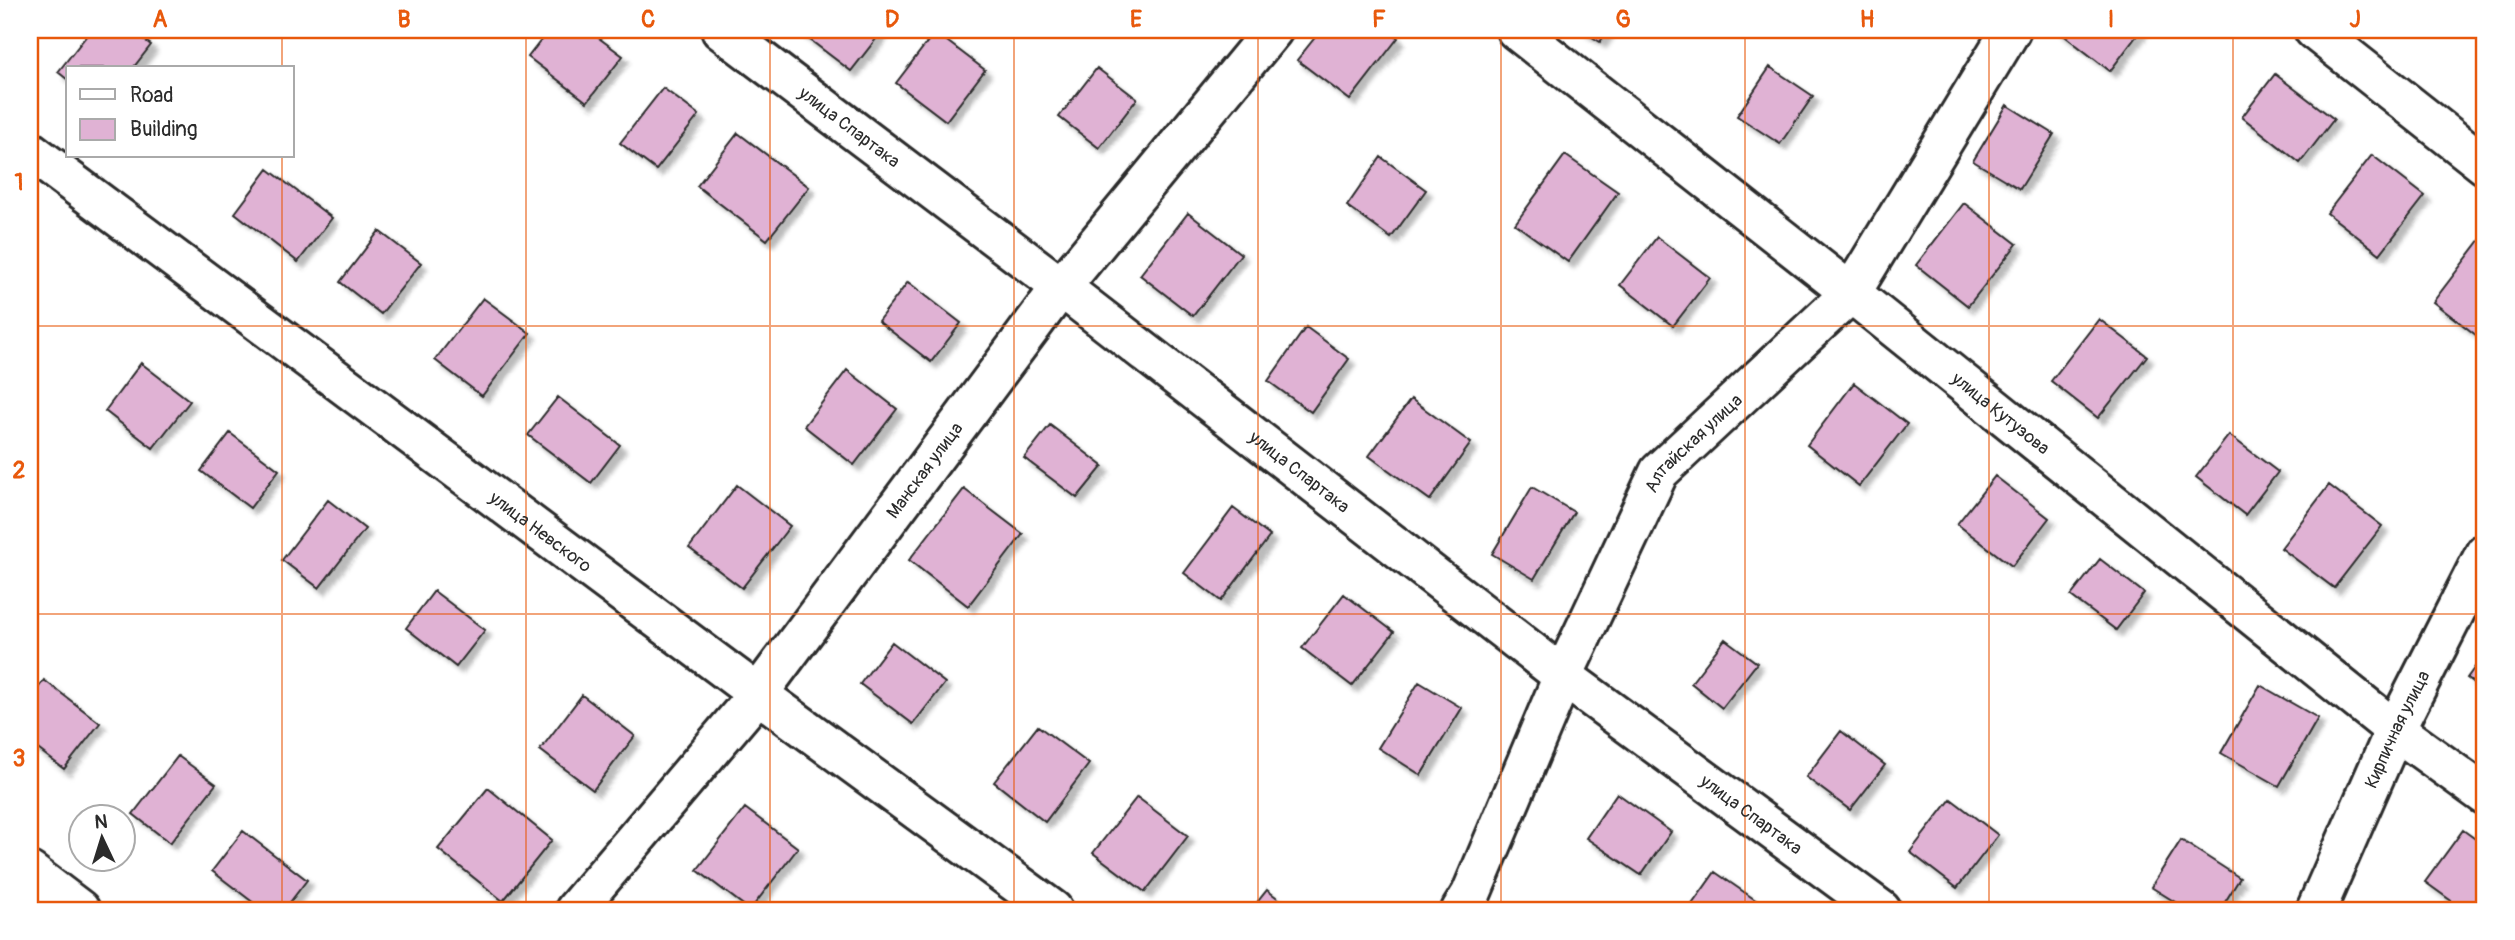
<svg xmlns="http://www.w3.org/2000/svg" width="2515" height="940" viewBox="0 0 2515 940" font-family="Pangolin,sans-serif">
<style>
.building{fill:#e0b2d4;stroke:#2b2b2b;stroke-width:2;filter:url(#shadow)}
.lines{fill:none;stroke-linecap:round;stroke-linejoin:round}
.minor-casing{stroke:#2b2b2b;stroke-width:44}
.minor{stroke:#fff;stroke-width:38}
.grid{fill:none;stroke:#e8590c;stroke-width:2;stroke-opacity:0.55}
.labels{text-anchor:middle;stroke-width:7;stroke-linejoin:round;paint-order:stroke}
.street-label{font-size:18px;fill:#2b2b2b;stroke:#fff}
.neatline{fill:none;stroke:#e8590c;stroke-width:2.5}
.grid-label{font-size:23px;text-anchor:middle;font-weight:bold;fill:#e8590c}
</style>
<defs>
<filter id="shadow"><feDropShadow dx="6" dy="6" stdDeviation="2" flood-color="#0004"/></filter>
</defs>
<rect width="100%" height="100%" fill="#fff"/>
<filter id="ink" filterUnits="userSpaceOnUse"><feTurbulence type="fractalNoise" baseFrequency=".0143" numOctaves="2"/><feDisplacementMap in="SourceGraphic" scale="14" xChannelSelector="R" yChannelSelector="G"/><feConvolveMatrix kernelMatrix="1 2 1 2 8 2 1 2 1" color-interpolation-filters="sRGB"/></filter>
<g filter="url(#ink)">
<!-- building -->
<path class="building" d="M91 30H131L151 45 133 68H68V80L58 72Z
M549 30H588L623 56 587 102 528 57Z
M797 30H883L851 71Z
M1321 30H1388L1398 38 1350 100 1297 60Z
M1581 30H1608L1600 42Z
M2057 30H2141L2110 71Z
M935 32 985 70 946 121 896 83Z
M1770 67 1813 96 1780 144 1737 116Z
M1097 68 1137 99 1099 148 1059 117Z
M2275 74 2334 119 2300 163 2242 117Z
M663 88 699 115 656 170 620 143Z
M2007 105 2054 134 2020 189 1973 161Z
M738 133 809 187 767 240 697 186Z
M1565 155 1618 192 1568 262 1515 224Z
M2372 155 2425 196 2380 254 2327 213Z
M1381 157 1426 190 1391 238 1347 206Z
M268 169 332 218 298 262 235 213Z
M1964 203 2017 244 1968 306 1916 265Z
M1188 213 1241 254 1193 316 1140 275Z
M379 231 421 263 381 314 340 282Z
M1657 237 1710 278 1673 326 1620 285Z
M2481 239 2485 243V342L2433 302Z
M908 282 961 323 931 362 878 321Z
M483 298 530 333 482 396 435 360Z
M2099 319 2147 356 2098 418 2051 381Z
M1306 327 1349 359 1311 412 1268 381Z
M141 363 190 401 153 448 105 411Z
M847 370 897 409 854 465 804 426Z
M1854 383 1907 424 1859 486 1807 445Z
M558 397 620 445 591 483 528 435Z
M1411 399 1471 443 1430 500 1369 456Z
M1050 425 1103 466 1077 498 1024 458Z
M230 433 279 470 250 508 201 471Z
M2229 435 2278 472 2245 515 2196 477Z
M1995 476 2049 518 2012 566 1957 524Z
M737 485 790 526 742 588 689 548Z
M2329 485 2382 526 2334 588 2281 548Z
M1532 487 1574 512 1534 579 1492 554Z
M964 489 1023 534 968 606 909 560Z
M328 500 365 529 319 588 282 560Z
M1233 508 1270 536 1221 601 1184 573Z
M2100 559 2144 593 2116 630 2071 596Z
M434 591 485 630 456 667 406 628Z
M1344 594 1394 632 1352 686 1302 648Z
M1725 639 1757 663 1722 708 1691 683Z
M892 642 945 683 913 724 860 684Z
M2485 653V692L2467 678Z
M44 680 100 723 64 769 30 743V699Z
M1419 682 1462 708 1421 775 1378 748Z
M2260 685 2318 718 2279 786 2221 753Z
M582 695 635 736 593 790 540 750Z
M1038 726 1089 764 1045 822 994 782Z
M1841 731 1885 765 1850 810 1806 777Z
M178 756 216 784 170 843 133 814Z
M488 788 552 840 503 901 438 849Z
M1617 793 1671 832 1641 875 1586 838Z
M1137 797 1188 836 1145 892 1093 853Z
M1951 799 1998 835 1957 888 1910 852Z
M745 808 798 848 750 910 697 870Z
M2463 830 2485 846V910H2464L2425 882Z
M243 831 307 880 284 910H263L212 871Z
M2181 840 2240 878 2220 910H2188L2151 887Z
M1715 872 1770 910H1688Z
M1267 890 1293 910H1251Z"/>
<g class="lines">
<defs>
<g id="minor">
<path id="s1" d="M721 30 1061 287 1563 676 1881 910"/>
<path id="s2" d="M1516 30 1851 293 2395 730 2485 795"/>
<path d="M2314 30 2485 165"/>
<path id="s3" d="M30 151 758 694 1053 910"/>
<path d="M30 872 80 910"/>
<path id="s4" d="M575 910 758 694 1061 287 1273 30"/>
<path id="s5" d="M1461 910 1471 894 1563 676 1659 472 1851 293 2011 30"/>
<path id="s6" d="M2316 910 2395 730 2485 553"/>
</g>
</defs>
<!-- minor casing -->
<use href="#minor" class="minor-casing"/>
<!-- minor -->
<use href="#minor" class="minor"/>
</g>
</g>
<!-- grid -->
<path class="grid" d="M282 30V68M526 30V910M770 30V910M1014 30V910M1258 30V910M1501 30V910M1745 30V910M1989 30V910M2233 30V910M282 156V910M30 326H2485M30 614H2485"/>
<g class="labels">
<!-- street labels -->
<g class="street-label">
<text dy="6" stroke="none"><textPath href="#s1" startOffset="161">улица Спартака</textPath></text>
<text dy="6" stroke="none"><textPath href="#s2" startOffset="618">улица Кутузова</textPath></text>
<text dy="6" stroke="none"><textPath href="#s5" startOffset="525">Алтайская улица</textPath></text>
<text dy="6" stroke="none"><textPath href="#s4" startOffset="562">Манская улица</textPath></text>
<text dy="6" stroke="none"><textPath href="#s1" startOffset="728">улица Спартака</textPath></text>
<text dy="6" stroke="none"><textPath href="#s3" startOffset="637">улица Невского</textPath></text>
<text dy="6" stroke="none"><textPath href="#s6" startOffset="198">Кирпичная улица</textPath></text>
<text dy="6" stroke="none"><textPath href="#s1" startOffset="1295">улица Спартака</textPath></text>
</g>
</g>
<!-- margin -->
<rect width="2515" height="940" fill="none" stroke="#fff" stroke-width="77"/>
<!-- legend -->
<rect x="66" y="66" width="228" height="91" fill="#ffffff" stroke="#aaaaaa" stroke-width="2"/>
<rect x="80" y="89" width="35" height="10" fill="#ffffff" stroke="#aaaaaa" stroke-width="2"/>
<text x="130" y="102" font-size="21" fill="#2b2b2b">Road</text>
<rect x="80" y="119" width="35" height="21" fill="#e0b2d4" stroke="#aaaaaa" stroke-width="2"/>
<text x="130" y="136" font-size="21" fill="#2b2b2b">Building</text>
<!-- north arrow -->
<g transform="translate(102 838) rotate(356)"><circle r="33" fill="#ffffff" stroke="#aaaaaa" stroke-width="2"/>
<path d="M0-5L12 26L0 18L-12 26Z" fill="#2b2b2b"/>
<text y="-10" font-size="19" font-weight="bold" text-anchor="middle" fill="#2b2b2b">N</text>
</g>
<rect x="38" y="38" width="2438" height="864" class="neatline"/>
<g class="grid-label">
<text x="160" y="27">A</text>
<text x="404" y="27">B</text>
<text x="648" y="27">C</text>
<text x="892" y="27">D</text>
<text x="1136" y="27">E</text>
<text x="1379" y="27">F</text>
<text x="1623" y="27">G</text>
<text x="1867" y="27">H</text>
<text x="2111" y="27">I</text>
<text x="2355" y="27">J</text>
<text x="19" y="190">1</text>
<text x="19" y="478">2</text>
<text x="19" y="766">3</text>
</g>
</svg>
